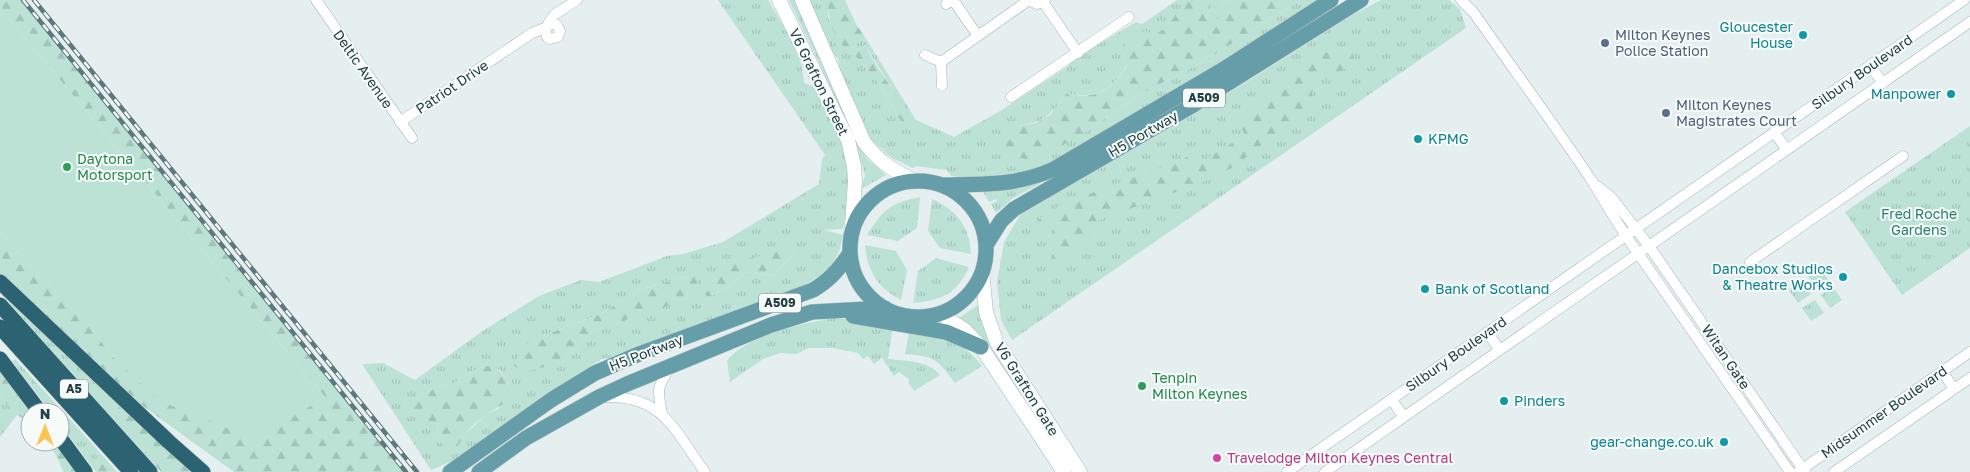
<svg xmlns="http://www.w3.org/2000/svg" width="1970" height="472" viewBox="0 0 1970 472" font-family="'Golos Text',sans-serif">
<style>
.grass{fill:url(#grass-tufts);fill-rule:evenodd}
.forest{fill:url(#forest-firs)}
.garden{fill:#bce2d6}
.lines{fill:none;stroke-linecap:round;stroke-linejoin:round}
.street-casing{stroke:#a7b6b8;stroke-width:11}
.secondary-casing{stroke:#a2bbbc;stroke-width:15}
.primary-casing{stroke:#c1c9ca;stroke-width:16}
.highway-casing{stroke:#c1c9ca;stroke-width:16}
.street{stroke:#fff;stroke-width:10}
.secondary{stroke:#fff;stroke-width:14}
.primary{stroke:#659da8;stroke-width:15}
.highway{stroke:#2b6372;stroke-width:15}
.rail-casing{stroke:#5d797e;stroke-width:4.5}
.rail{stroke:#f6fbfa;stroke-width:2.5;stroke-dasharray:8;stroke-linecap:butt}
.culture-dot{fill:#0f9aa8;stroke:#f6fbfa;stroke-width:2}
.service-dot{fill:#5c6f8a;stroke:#f6fbfa;stroke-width:2}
.leisure-dot{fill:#2e9e5b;stroke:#f6fbfa;stroke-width:2}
.hotel-dot{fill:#d1479c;stroke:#f6fbfa;stroke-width:2}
.labels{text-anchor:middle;stroke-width:4;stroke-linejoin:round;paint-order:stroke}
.shield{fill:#f6fbfa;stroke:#62777a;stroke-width:1}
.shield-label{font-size:12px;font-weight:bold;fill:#223e43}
.culture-label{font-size:14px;fill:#0d838f;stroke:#f6fbfa;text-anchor:end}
.service-label{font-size:14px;fill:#4e5e75;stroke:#f6fbfa;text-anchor:start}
.street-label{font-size:14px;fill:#223e43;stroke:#f6fbfa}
.leisure-label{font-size:14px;fill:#27864d;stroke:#f6fbfa;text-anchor:start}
.park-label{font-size:14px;fill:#287e6d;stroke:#f6fbfa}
.hotel-label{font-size:14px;fill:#b23c85;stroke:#f6fbfa;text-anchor:start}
</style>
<defs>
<pattern id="grass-tufts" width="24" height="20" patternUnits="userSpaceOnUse" patternTransform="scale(1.25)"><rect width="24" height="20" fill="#bce2d6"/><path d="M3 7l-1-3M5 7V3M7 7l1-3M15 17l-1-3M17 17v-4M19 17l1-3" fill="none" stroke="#a1c3b9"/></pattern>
<pattern id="forest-firs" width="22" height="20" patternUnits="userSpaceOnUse" patternTransform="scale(1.25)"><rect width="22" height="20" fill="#bce2d6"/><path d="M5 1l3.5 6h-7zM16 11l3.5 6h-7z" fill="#a1c3b9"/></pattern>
</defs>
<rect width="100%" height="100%" fill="#e5efef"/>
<!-- grass -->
<path class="grass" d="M718 0H768C782 25 803 53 804 83L813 86 848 140 849 199 843 229 824 230 843 235 839 252 831 266 821 275 765 309 639 354 602 359 547 394 455 460 431 470 362 364 383 363 415 380 481 332 539 296 581 280 599 282 667 256 683 254 723 242 819 184 822 159 825 155ZM797 250 773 276 746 272 729 286 708 298 730 264ZM697 274 635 316 592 331 562 363 527 344 550 333 601 314 639 290ZM489 365 501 371 509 384 499 408 486 415 467 432 456 449 439 439 437 424 427 421 425 416 405 404 406 398 416 399 436 387 451 385 477 369Z
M789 0H797L831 85 859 147 867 159 886 175 861 189 865 175 862 164 822 69Z
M802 0H828V18L847 52 865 37 916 120 954 137 1000 111 1067 67 1072 60 1136 22 1142 24 1177 0H1184L1177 15 1166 28 1123 53 1127 65C1112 90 1096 100 1067 93 1050 115 1046 122 1018 126L1082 134 1143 93 1209 58 1301 0H1331L1135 122 1035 171 975 179 951 176 947 170 916 166 913 168 892 158 857 127 843 94 838 58 822 47ZM865 45 893 90 902 123 877 81 854 54Z
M1205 0H1229L1221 6 1223 16 1212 23Z
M1381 0H1449L1460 9 1466 28 1012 340 1001 320 997 282 1004 242 1020 215 1213 103 1354 14Z
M1970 126V248L1902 295 1845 212Z
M1049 179 1013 198 996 213 991 204 997 201 996 199 989 202 982 190Z
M920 197 917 228 898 241 867 235C883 210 890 203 920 197Z
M932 199C956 210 970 226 971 254L940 248 928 231Z
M865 245 896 251 907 270 901 300C878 288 867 271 865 245Z
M936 258 969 267C957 294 942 300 913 303L918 271Z
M1820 268 1829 281 1817 289 1808 276Z
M1802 281 1811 294 1798 303 1789 290Z
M1833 287 1842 300 1830 308 1821 295Z
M0 288 121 404 112 418 0 293Z
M1815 300 1824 313 1811 321 1802 308Z
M978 305 981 320 991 344 988 346 980 336 957 319Z
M837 318 893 326 888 359C906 361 928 360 940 375L914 391 909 384 910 380 899 372 894 376 882 358 874 364 868 356 863 359 858 353 832 348H809L796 354 780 353 763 359 730 382 727 361C743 337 808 321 837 318Z
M909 332C942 338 961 338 982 366L955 383C938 360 935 356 905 354Z
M15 359 96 448 98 472H96L60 424V412H51L12 361Z
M0 396 17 415 0 437Z"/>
<!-- forest -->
<path class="forest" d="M0 0H22L404 472H234L136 401 59 332 0 274V233L93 331 114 358 325 397 0 8Z
M828 0H845L856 24 865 37 847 52C833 31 828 27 828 0Z
M1184 0H1205L1212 22 1222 16 1221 6 1229 0H1301L1209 58 1143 93 1082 134 1030 164 1001 145 1018 126 1036 123 1050 115 1067 93C1095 101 1112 90 1127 66L1123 53V43L1144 31 1156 34C1171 26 1176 14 1184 0Z
M865 45 876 65 912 118 913 129 902 123 877 81 854 54Z
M1334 48 1352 50 1354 65 1313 83 1312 99 1289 122 1236 166 1203 182 1097 221 1078 251 1062 266 1050 260 1058 244 1053 227H1033L1042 216 1063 204 1180 160 1187 157 1193 167 1232 143 1246 139 1238 117C1267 90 1300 67 1334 48Z
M792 247 797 250 773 276 746 272 729 286 708 298 705 294 730 264Z
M697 274 699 280 680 302 592 331 562 363 523 372 513 365 527 344 550 333 601 314 639 290Z
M490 365C505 373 509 380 511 398 497 409 479 418 467 432 463 437 460 443 456 449L447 452 439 439 437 424 427 421 424 416 404 404 406 398 416 399 436 387 451 385 477 369Z
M0 368 35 412H30V423L17 415 0 396Z
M121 404 196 472H161L112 418Z
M48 442H57L79 472H63L58 459Z
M96 448 117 472H98Z"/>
<!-- garden -->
<path class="garden" d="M0 8 325 397 256 439 160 401 114 358 93 331 0 233Z"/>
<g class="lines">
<defs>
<path id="street" d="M316 0 412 138
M1461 0 1474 13C1513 69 1554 124 1592 181 1603 199 1614 218 1626 236L1790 472
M1043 2 1078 53
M946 4 953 0 978 36
M548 24 554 15 577 0
M925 55 941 62 942 86
M941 62 1029 0 1037 4 1045 0
M1870 66 1883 83
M1011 97 1129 17
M400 122 532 33 545 28 552 23 557 25 560 31 558 37 550 39 547 37 545 28
M1774 132 1787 150
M1597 186 1612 198 1649 246 1805 472
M1750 262 1903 156
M1487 332 1499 349
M1942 371 1954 389
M605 397C663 395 674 430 705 472
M1391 399 1404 417
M662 413C657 389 657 388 670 367
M1287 472 1964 0
M1325 472 1970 22
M1798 472 1970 352
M1834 472 1970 378"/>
<path id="secondary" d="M779 0 848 140 854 166 855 181 852 226
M802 0 864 142C879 161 891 170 913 180
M982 271 986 312 996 341 1080 472
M939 313 965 330 981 347 1064 472"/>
<path id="primary" d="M850 249a68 68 0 1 1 136 0a68 68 0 1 1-136 0Z
M943 185C984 184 1016 186 1054 169L1224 69 1331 0
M986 245 1001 221 1014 209 1195 104 1361 0
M853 316 946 332 981 347
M450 472 551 400 595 373 639 354 813 290C830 280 839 269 850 253
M479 472 526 438 599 397 627 384 771 325 812 312 885 308"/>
<path id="highway" d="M0 282 169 442 203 472
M0 305 150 472
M0 327 131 472
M0 359 40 412
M60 438 85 472"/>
</defs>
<!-- street casing -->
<use href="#street" class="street-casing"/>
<!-- secondary casing -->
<use href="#secondary" class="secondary-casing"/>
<!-- primary casing -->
<use href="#primary" class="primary-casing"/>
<!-- highway casing -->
<use href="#highway" class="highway-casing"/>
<!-- street -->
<use href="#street" class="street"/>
<!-- secondary -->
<use href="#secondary" class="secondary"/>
<!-- primary -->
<use href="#primary" class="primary"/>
<!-- highway -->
<use href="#highway" class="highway"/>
<defs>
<path id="rail" d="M23 0 406 472
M34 0 417 472"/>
</defs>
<!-- rail casing -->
<use href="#rail" class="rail-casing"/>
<!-- rail -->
<use href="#rail" class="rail"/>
</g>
<!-- markers -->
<g class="culture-dot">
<circle cx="1803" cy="35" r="5"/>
<circle cx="1951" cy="94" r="5"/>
<circle cx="1418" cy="139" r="5"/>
<circle cx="1843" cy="277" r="5"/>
<circle cx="1425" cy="289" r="5"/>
<circle cx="1504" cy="401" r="5"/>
<circle cx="1724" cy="442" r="5"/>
</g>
<g class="service-dot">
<circle cx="1605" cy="43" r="5"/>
<circle cx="1666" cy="113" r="5"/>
</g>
<g class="leisure-dot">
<circle cx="67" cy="167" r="5"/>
<circle cx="1142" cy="386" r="5"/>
</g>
<circle class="hotel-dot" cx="1217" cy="458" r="5"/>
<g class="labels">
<!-- shield labels -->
<g class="shield">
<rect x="1183" y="88.5" width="42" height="19" rx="4"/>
<rect x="759" y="293.5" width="42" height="19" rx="4"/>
<rect x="60" y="379.5" width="28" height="19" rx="4"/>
</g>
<g class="shield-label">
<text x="1204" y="102">A509</text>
<text x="780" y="307">A509</text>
<text x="74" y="393">A5</text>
</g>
<!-- culture labels -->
<g class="culture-label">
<text x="1793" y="32">Gloucester<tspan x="1793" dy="16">House</tspan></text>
<text x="1941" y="99">Manpower</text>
<text x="1428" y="144" text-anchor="start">KPMG</text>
<text x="1833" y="274">Dancebox Studios<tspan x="1833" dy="16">&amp; Theatre Works</tspan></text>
<text x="1435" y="294" text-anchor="start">Bank of Scotland</text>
<text x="1514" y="406" text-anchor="start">Pinders</text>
<text x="1714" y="447">gear-change.co.uk</text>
</g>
<!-- service labels -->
<g class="service-label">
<text x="1615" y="40">Milton Keynes<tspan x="1615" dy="16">Police Station</tspan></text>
<text x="1676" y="110">Milton Keynes<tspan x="1676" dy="16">Magistrates Court</tspan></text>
</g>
<!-- street labels -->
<g class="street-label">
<text transform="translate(363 69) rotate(55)" y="5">Deltic Avenue</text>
<text transform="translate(1862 72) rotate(-35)" y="5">Silbury Boulevard</text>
<text transform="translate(819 82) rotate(64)" y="5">V6 Grafton Street</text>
<text transform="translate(452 87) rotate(-34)" y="5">Patriot Drive</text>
<text transform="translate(1143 134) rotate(-30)" y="5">H5 Portway</text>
<text transform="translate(646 353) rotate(-21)" y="5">H5 Portway</text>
<text transform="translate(1456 354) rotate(-35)" y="5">Silbury Boulevard</text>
<text transform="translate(1726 357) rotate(56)" y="5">Witan Gate</text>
<text transform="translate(1027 389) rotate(58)" y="5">V6 Grafton Gate</text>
<text transform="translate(1884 412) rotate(-35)" y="5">Midsummer Boulevard</text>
</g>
<!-- leisure labels -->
<g class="leisure-label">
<text x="77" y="164">Daytona<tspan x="77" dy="16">Motorsport</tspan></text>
<text x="1152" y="383">Tenpin<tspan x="1152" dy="16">Milton Keynes</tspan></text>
</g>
<!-- park labels -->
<g class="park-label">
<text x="1919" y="219">Fred Roche<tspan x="1919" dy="16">Gardens</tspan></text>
</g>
<!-- hotel labels -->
<g class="hotel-label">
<text x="1227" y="463">Travelodge Milton Keynes Central</text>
</g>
</g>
<!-- north arrow -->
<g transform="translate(45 427)"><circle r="24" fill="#f6fbfa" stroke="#a1afb1"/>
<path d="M0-4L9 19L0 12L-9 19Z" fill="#fdc454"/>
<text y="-8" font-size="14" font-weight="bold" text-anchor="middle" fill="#223e43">N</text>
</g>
</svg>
